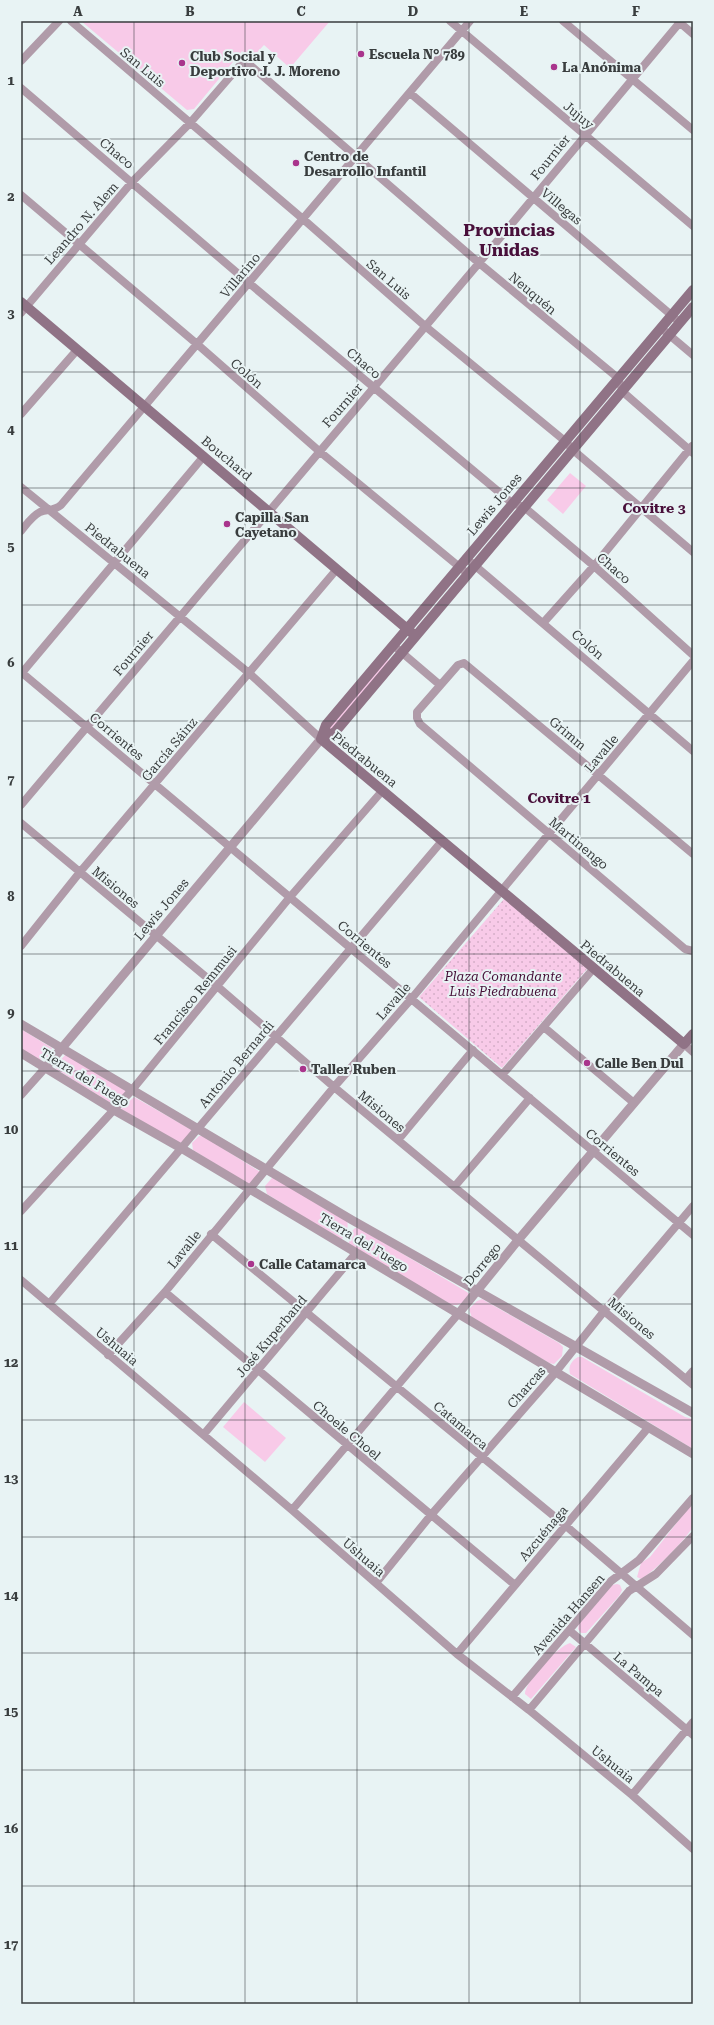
<svg xmlns="http://www.w3.org/2000/svg" width="714" height="2025" viewBox="0 0 714 2025" font-family="'Roboto Serif',serif">
<style>
.grass{fill:#f8cae8}
.park{fill:url(#park-dots)}
.lines{fill:none;stroke-linecap:round;stroke-linejoin:round}
.minor{stroke:#b09ba9;stroke-width:8}
.tertiary{stroke:#b09ba9;stroke-width:9}
.secondary{stroke:#907386;stroke-width:10}
.grid{fill:none;stroke:#393d3e;stroke-width:1;stroke-opacity:0.55}
.poi-dot{fill:#a9348c;stroke:#e8f3f4;stroke-width:1.5}
.labels{text-anchor:middle;stroke-width:4;stroke-linejoin:round;paint-order:stroke}
.poi-label{font-size:13px;font-weight:bold;fill:#393d3e;stroke:#e8f3f4;text-anchor:start}
.street-label{font-size:13px;fill:#393d3e;stroke:#e8f3f4}
.park-label{font-size:13px;font-style:italic;fill:#460f38;stroke:#e8f3f4}
.neighbourhood-label{font-size:14px;font-weight:bold;fill:#480f3a;stroke:#e8f3f4}
.district-label{font-size:17px;font-weight:bold;fill:#480f3a;stroke:#e8f3f4}
.neatline{fill:none;stroke:#393d3e;stroke-width:1.5}
.grid-label{font-size:13px;text-anchor:middle;font-weight:bold;fill:#393d3e}
</style>
<defs>
<pattern id="park-dots" width="8" height="8" patternUnits="userSpaceOnUse"><rect width="8" height="8" fill="#f8cae8"/><path d="M2 2h.1M6 6h.1" fill="none" stroke="#d5aec8" stroke-width="1.8" stroke-linecap="round"/></pattern>
</defs>
<rect width="100%" height="100%" fill="#e8f3f4"/>
<!-- grass -->
<path class="grass" d="M81 21H330L290 68 264 45 252 58 242 51 194 109 187 110Z
M570 473 586 486 563 514 547 500Z
M387 659 390 662 332 731 329 728Z
M21 1029 52 1048 48 1057 39 1060 21 1049Z
M66 1054 126 1091 127 1093C122 1099 118 1104 109 1102L56 1069 55 1066Z
M134 1097 192 1130 186 1142 179 1143 121 1109Z
M199 1136H203L262 1173 252 1184 246 1183 193 1150 192 1143Z
M272 1178H275L347 1221C349 1227 346 1234 342 1239L338 1238 267 1194 265 1186Z
M355 1228H359L467 1292 470 1295 468 1301 457 1305H452L348 1245 352 1231Z
M482 1299 559 1343 563 1347 562 1356 554 1364 549 1363 472 1318 469 1309 477 1301Z
M578 1357H582L685 1417 693 1419V1449L570 1374C568 1367 571 1361 578 1357Z
M244 1402 286 1438 265 1462 223 1427Z
M693 1506C693 1512 695 1522 692 1528 687 1538 652 1574 641 1579L637 1577 641 1563 650 1557 689 1507Z
M617 1584 620 1585 622 1590 619 1596 586 1633H581L578 1629 579 1623 612 1585Z
M570 1643 576 1647 531 1699 525 1694C525 1681 558 1646 570 1643Z"/>
<!-- park -->
<path class="park" d="M504 899 587 969 502 1068 419 997Z"/>
<g class="lines">
<!-- minor -->
<path class="minor" d="M71 21 303 219 425 326 565 441 573 450 693 552
M450 21 693 226
M563 21 693 130
M678 21 693 34
M21 61 59 21
M21 88 249 283 512 503 524 507 594 566 693 655
M410 93 676 319
M21 195 197 344 319 451 468 574
M21 313 132 182 190 123 242 63 250 65 479 263 618 378 623 392 693 453
M661 328 693 355
M21 414 77 350
M21 487 249 673 321 739
M21 531C26 525 32 516 40 512 48 509 54 511 61 505L470 21
M466 558 693 751
M544 622 594 566 692 446
M393 645 440 685
M21 672 693 1235
M21 674 204 456
M21 805 479 263 681 21
M21 823 217 986 334 1087 693 1385
M693 854 464 663 458 665 417 712V718L420 724 685 949 693 951
M21 946 80 872 337 569
M545 1028 634 1103
M684 1044 693 1052
M502 1075 594 968
M21 1095 46 1067
M398 1140 473 1050
M455 1186 530 1098
M21 1211 132 1090 290 897 383 790
M211 1234 566 1526 693 1635
M21 1280 292 1510 457 1654 529 1710 632 1795 693 1849
M165 1292 515 1585
M49 1304 442 841
M108 1355 165 1292 334 1087 412 998 693 661
M686 1379 693 1371
M204 1434 356 1253
M292 1510 459 1313
M376 1583 431 1515 555 1373 605 1310 693 1206
M570 1631 693 1735
M457 1654 648 1428
M512 1697 611 1581 639 1560 693 1498
M529 1710 629 1591 656 1574 693 1536
M632 1795 693 1722"/>
<!-- tertiary -->
<path class="tertiary" d="M21 1024 352 1220 693 1413
M21 1053 114 1110 181 1148 693 1454
M46 1067 321 739
M459 1313 519 1239 684 1044"/>
<!-- secondary -->
<path class="secondary" d="M21 302 412 633
M321 739 326 725 693 290
M321 739 335 732 693 307
M321 739 684 1044 693 1034"/>
</g>
<!-- grid -->
<path class="grid" d="M134 21V2004M245 21V2004M357 21V2004M469 21V2004M580 21V2004M21 139H693M21 255H693M21 372H693M21 488H693M21 605H693M21 721H693M21 838H693M21 954H693M21 1071H693M21 1187H693M21 1304H693M21 1420H693M21 1537H693M21 1653H693M21 1770H693M21 1886H693"/>
<!-- markers -->
<g class="poi-dot">
<circle cx="361" cy="54" r="4"/>
<circle cx="182" cy="63" r="4"/>
<circle cx="554" cy="67" r="4"/>
<circle cx="296" cy="163" r="4"/>
<circle cx="227" cy="524" r="4"/>
<circle cx="587" cy="1063" r="4"/>
<circle cx="303" cy="1069" r="4"/>
<circle cx="251" cy="1264" r="4"/>
</g>
<g class="labels">
<!-- poi labels -->
<g class="poi-label">
<text x="369" y="59">Escuela N° 789</text>
<text x="190" y="61">Club Social y<tspan x="190" dy="15">Deportivo J. J. Moreno</tspan></text>
<text x="562" y="72">La Anónima</text>
<text x="304" y="161">Centro de<tspan x="304" dy="15">Desarrollo Infantil</tspan></text>
<text x="235" y="522">Capilla San<tspan x="235" dy="15">Cayetano</tspan></text>
<text x="595" y="1068">Calle Ben Dul</text>
<text x="311" y="1074">Taller Ruben</text>
<text x="259" y="1269">Calle Catamarca</text>
</g>
<!-- street labels -->
<g class="street-label">
<text transform="translate(143 67) rotate(40)" y="5">San Luis</text>
<text transform="translate(579 115) rotate(40)" y="5">Jujuy</text>
<text transform="translate(117 153) rotate(40)" y="5">Chaco</text>
<text transform="translate(550 157) rotate(-51)" y="5">Fournier</text>
<text transform="translate(562 206) rotate(40)" y="5">Villegas</text>
<text transform="translate(81 223) rotate(-49)" y="5">Leandro N. Alem</text>
<text transform="translate(240 275) rotate(-50)" y="5">Villarino</text>
<text transform="translate(389 279) rotate(41)" y="5">San Luis</text>
<text transform="translate(533 293) rotate(40)" y="5">Neuquén</text>
<text transform="translate(364 363) rotate(40)" y="5">Chaco</text>
<text transform="translate(247 373) rotate(41)" y="5">Colón</text>
<text transform="translate(342 405) rotate(-49)" y="5">Fournier</text>
<text transform="translate(227 458) rotate(40)" y="5">Bouchard</text>
<text transform="translate(494 504) rotate(-50)" y="5">Lewis Jones</text>
<text transform="translate(118 550) rotate(39)" y="5">Piedrabuena</text>
<text transform="translate(614 568) rotate(41)" y="5">Chaco</text>
<text transform="translate(588 644) rotate(41)" y="5">Colón</text>
<text transform="translate(133 653) rotate(-50)" y="5">Fournier</text>
<text transform="translate(568 733) rotate(40)" y="5">Grimm</text>
<text transform="translate(117 736) rotate(40)" y="5">Corrientes</text>
<text transform="translate(169 749) rotate(-50)" y="5">García Sáinz</text>
<text transform="translate(601 753) rotate(-50)" y="5">Lavalle</text>
<text transform="translate(365 759) rotate(39)" y="5">Piedrabuena</text>
<text transform="translate(579 843) rotate(40)" y="5">Martinengo</text>
<text transform="translate(116 887) rotate(40)" y="5">Misiones</text>
<text transform="translate(161 909) rotate(-50)" y="5">Lewis Jones</text>
<text transform="translate(365 944) rotate(40)" y="5">Corrientes</text>
<text transform="translate(613 968) rotate(40)" y="5">Piedrabuena</text>
<text transform="translate(195 995) rotate(-51)" y="5">Francisco Remmusi</text>
<text transform="translate(393 1001) rotate(-49)" y="5">Lavalle</text>
<text transform="translate(236 1064) rotate(-50)" y="5">Antonio Bernardi</text>
<text transform="translate(85 1077) rotate(31)" y="5">Tierra del Fuego</text>
<text transform="translate(382 1111) rotate(40)" y="5">Misiones</text>
<text transform="translate(613 1152) rotate(40)" y="5">Corrientes</text>
<text transform="translate(364 1242) rotate(31)" y="5">Tierra del Fuego</text>
<text transform="translate(184 1249) rotate(-51)" y="5">Lavalle</text>
<text transform="translate(482 1264) rotate(-51)" y="5">Dorrego</text>
<text transform="translate(632 1318) rotate(40)" y="5">Misiones</text>
<text transform="translate(271 1336) rotate(-50)" y="5">José Kuperband</text>
<text transform="translate(117 1346) rotate(40)" y="5">Ushuaia</text>
<text transform="translate(526 1387) rotate(-49)" y="5">Charcas</text>
<text transform="translate(461 1425) rotate(40)" y="5">Catamarca</text>
<text transform="translate(347 1430) rotate(40)" y="5">Choele Choel</text>
<text transform="translate(543 1533) rotate(-50)" y="5">Azcuénaga</text>
<text transform="translate(364 1557) rotate(41)" y="5">Ushuaia</text>
<text transform="translate(568 1614) rotate(-49)" y="5">Avenida Hansen</text>
<text transform="translate(639 1674) rotate(40)" y="5">La Pampa</text>
<text transform="translate(613 1764) rotate(39)" y="5">Ushuaia</text>
</g>
<!-- park labels -->
<g class="park-label">
<text x="503" y="981">Plaza Comandante<tspan x="503" dy="15">Luis Piedrabuena</tspan></text>
</g>
<!-- neighbourhood labels -->
<g class="neighbourhood-label">
<text x="654" y="513">Covitre 3</text>
<text x="559" y="803">Covitre 1</text>
</g>
<!-- district labels -->
<g class="district-label">
<text x="509" y="236">Provincias<tspan x="509" dy="20">Unidas</tspan></text>
</g>
</g>
<!-- border -->
<rect width="714" height="2025" fill="none" stroke="#e8f3f4" stroke-width="44"/>
<rect x="22" y="22" width="670" height="1981" class="neatline"/>
<g class="grid-label">
<text x="78" y="16">A</text>
<text x="190" y="16">B</text>
<text x="301" y="16">C</text>
<text x="413" y="16">D</text>
<text x="524" y="16">E</text>
<text x="636" y="16">F</text>
<text x="11" y="85">1</text>
<text x="11" y="201">2</text>
<text x="11" y="318">3</text>
<text x="11" y="434">4</text>
<text x="11" y="551">5</text>
<text x="11" y="667">6</text>
<text x="11" y="784">7</text>
<text x="11" y="901">8</text>
<text x="11" y="1017">9</text>
<text x="11" y="1134">10</text>
<text x="11" y="1250">11</text>
<text x="11" y="1367">12</text>
<text x="11" y="1483">13</text>
<text x="11" y="1600">14</text>
<text x="11" y="1716">15</text>
<text x="11" y="1833">16</text>
<text x="11" y="1949">17</text>
</g>
</svg>
